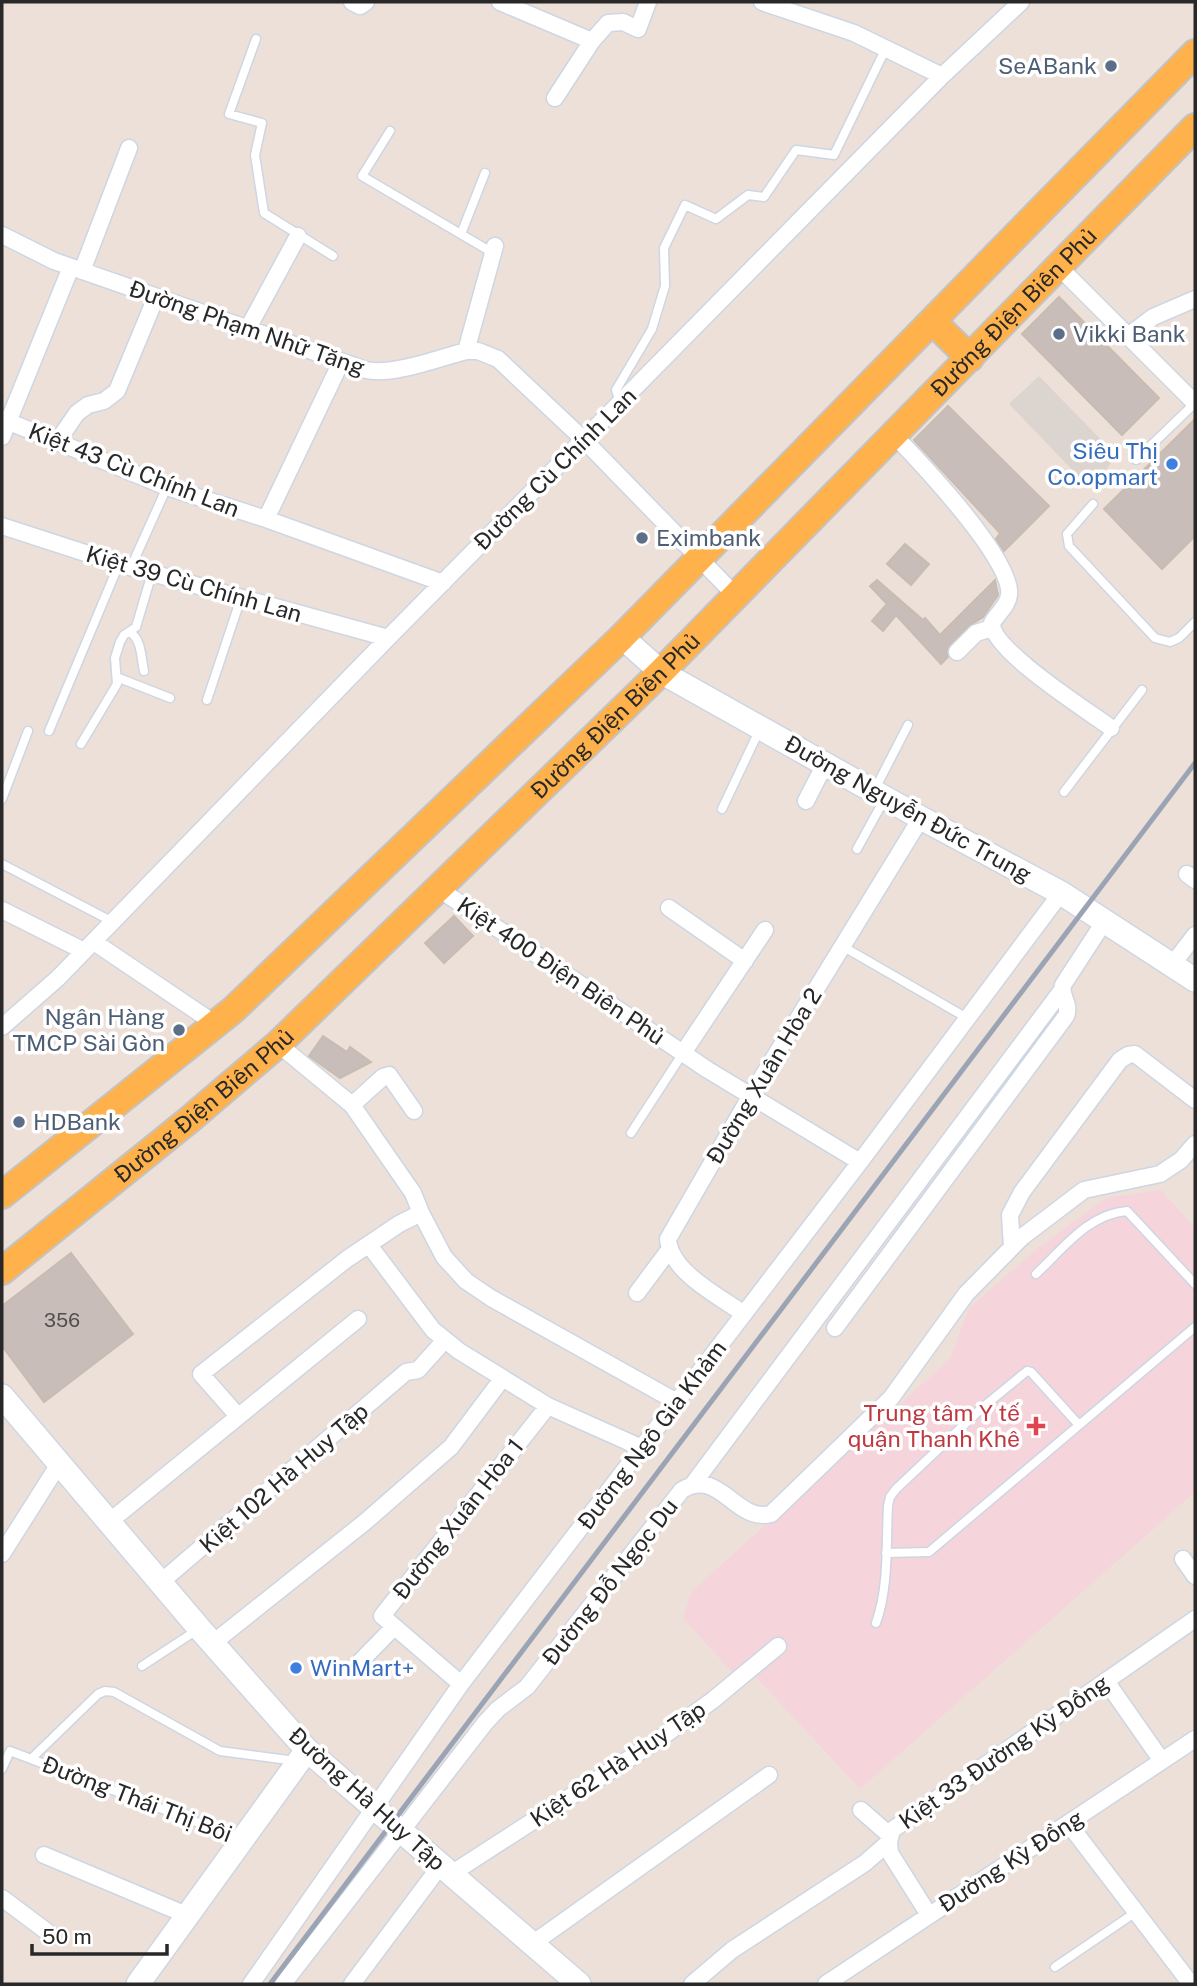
<svg xmlns="http://www.w3.org/2000/svg" width="1197" height="1986" viewBox="0 0 1197 1986" font-family="'Public Sans',sans-serif">
<style>
.medical{fill:#f5d4dc}
.plaza{fill:#dcd4cf}
.building{fill:#c8bdb8;stroke:#c8bcb2;stroke-width:2}
.lines{fill:none;stroke-linecap:round;stroke-linejoin:round}
.lane-casing{stroke:#cdd6e3;stroke-width:11}
.street-casing{stroke:#cdd6e3;stroke-width:19}
.secondary-casing{stroke:#cdd6e3;stroke-width:26}
.primary-casing{stroke:#c3c3c3;stroke-width:30}
.lane{stroke:#fff;stroke-width:8}
.street{stroke:#fff;stroke-width:16}
.secondary{stroke:#fff;stroke-width:23}
.primary{stroke:#ffb24b;stroke-width:26}
.rail{stroke:#9ba4b5;stroke-width:5}
.service-dot{fill:#5c6f8a;stroke:#fff;stroke-width:2.5}
.shop-dot{fill:#3f7fe0;stroke:#fff;stroke-width:2.5}
.health-dot{fill:#e0444e;stroke:#fff;stroke-width:2.5}
.labels{text-anchor:middle;stroke-width:7;stroke-linejoin:round;paint-order:stroke}
.number-label{font-size:19px;fill:#504d4c}
.service-label{font-size:23px;fill:#4e5e75;stroke:#fff;text-anchor:start}
.street-label{font-size:23px;fill:#282828;stroke:#fff}
.shop-label{font-size:23px;fill:#366cbe;stroke:#fff;text-anchor:end}
.health-label{font-size:23px;fill:#be3a42;stroke:#fff;text-anchor:end}
</style>
<rect width="100%" height="100%" fill="#ede0d8"/>
<!-- medical -->
<path class="medical" d="M1161 1190 1195 1228V1492L860 1789 755 1676 744 1685 683 1618 691 1592 950 1359 969 1308 1038 1248 1106 1198Z"/>
<!-- plaza -->
<path class="plaza" d="M1039 376 1113 452 1110 465 1101 475 1095 478 1081 479 1009 404Z"/>
<!-- building -->
<path class="building" d="M1059 297 1159 398 1122 435 1022 334Z
M948 406 1049 506 1004 551 996 539 1000 533 914 440Z
M1195 419V536L1162 569 1104 509Z
M905 544 929 564 911 585 887 564Z
M877 580 923 620 925 618 940 635 995 580 998 595 983 617 969 626 950 645 947 650 948 657 941 664 896 615 883 631 872 621 887 604 870 586Z
M454 916 473 936 444 963 425 943Z
M323 1036 347 1052 350 1047 371 1062 340 1078 309 1056Z
M71 1253 133 1334 44 1402 2 1346V1306Z"/>
<g class="lines">
<defs>
<path id="lane" d="M256 39 229 114 262 123 255 155 264 213 333 256
M390 131 362 176 493 253
M461 234 485 173
M620 402 616 390 652 329 665 286 664 248 685 205 716 219 748 195 764 197 796 150 834 155 886 48
M1136 460 1195 403
M1093 504 1067 534 1069 546 1155 638 1170 642 1179 638 1195 622
M131 567 167 487
M130 632C142 640 141 658 144 671
M119 678 170 698
M207 700 241 598
M49 731 119 564
M81 744 117 684 115 658 120 642 124 635 136 627 152 573
M875 789 908 725
M1064 792 1142 690
M2 799 28 731
M722 809 759 731
M857 849 884 800
M2 864 113 922
M842 946 967 1018
M631 1133 683 1053
M1036 1274C1063 1249 1088 1214 1127 1211L1195 1284
M886 1553 929 1552 1195 1327
M876 1623C889 1587 886 1544 888 1506L890 1497 896 1489 983 1407 1027 1371 1031 1372 1079 1425
M142 1666 197 1630
M31 1759 241 1839
M2 1769 10 1751 31 1759 98 1694 105 1691 114 1692 220 1751 296 1761
M1055 1967 1136 1912"/>
<path id="street" d="M352 2 360 6 366 2
M500 2 592 41
M762 2 854 33 942 76
M555 98 592 41 608 23 623 22 638 29 648 2
M2 235 54 261 366 370C392 376 439 358 466 351H478L498 359 584 440 736 596
M1058 266 1128 336 1153 317 1195 299
M82 271 129 148
M247 330 298 236
M1128 336 1195 403
M466 351 495 246
M2 419 167 487 266 519 443 583
M894 435C919 461 1014 561 1009 595 1008 606 997 614 992 623 991 650 1087 710 1111 728
M2 437 71 267
M57 442 77 413 88 405 104 401 117 391 156 297
M266 519 341 362
M2 526 119 564 388 638
M957 652 976 633 992 628
M806 801 825 764
M1187 874 1195 880
M439 889 708 1070 860 1162
M669 908 745 961
M2 910 84 951
M94 942 217 1025
M1172 965 1195 935
M2 1027 58 978 388 638 942 76 1021 2
M278 1044 352 1105 413 1193 421 1213 444 1257 466 1281 491 1298 677 1402
M683 1053 765 930
M352 1105 383 1077 389 1075 414 1111
M369 1245 433 1330 459 1351 548 1406 642 1448
M1012 1247 1010 1215 1022 1192 1120 1060 1128 1055 1135 1054 1195 1100
M637 1293 669 1250
M744 1314C719 1296 670 1272 668 1239L750 1097 921 818
M835 1328 1066 1016C1071 1003 1060 997 1063 985L1104 922
M238 1416 201 1374 347 1259 399 1224 421 1213
M693 1484 1062 990
M109 1522 358 1319
M2 1554 59 1464
M1183 1559 1195 1576
M161 1582 406 1372 418 1370 445 1340
M213 1643 365 1522 451 1447 502 1379
M354 1668 394 1627
M1106 1681 1162 1761
M461 1684 382 1616 548 1406
M861 1810 886 1832 891 1834
M1068 1823 1191 1984
M44 1855 189 1916
M451 1874 655 1742 713 1700 778 1646
M2 1898 50 1934
M929 1915 890 1853 889 1842 892 1830 1195 1619
M532 1944 769 1775
M251 1984 461 1684 860 1162 1061 893
M283 1984 485 1723 498 1709 527 1687 682 1490C720 1467 735 1523 771 1514L891 1398 966 1294 1022 1237 1084 1190 1160 1174 1181 1160 1195 1144
M352 1984 441 1865
M692 1984 732 1950 865 1863 889 1842
M826 1984 1195 1739"/>
<path id="secondary" d="M622 637 661 672 921 818 1061 893 1195 980
M2 1396 199 1628 307 1750 579 1984
M138 1984 307 1750"/>
<g id="primary">
<path d="M933 322 970 358"/>
<path d="M2 1195 233 1010 622 637 1195 53"/>
<path id="s1" d="M2 1271 189 1120 278 1044 661 672 1195 127"/>
</g>
</defs>
<!-- lane casing -->
<use href="#lane" class="lane-casing"/>
<!-- street casing -->
<use href="#street" class="street-casing"/>
<!-- secondary casing -->
<use href="#secondary" class="secondary-casing"/>
<!-- primary casing -->
<use href="#primary" class="primary-casing"/>
<!-- lane -->
<use href="#lane" class="lane"/>
<!-- street -->
<use href="#street" class="street"/>
<!-- secondary -->
<use href="#secondary" class="secondary"/>
<!-- primary -->
<use href="#primary" class="primary"/>
<!-- rail -->
<path class="rail" d="M270 1984 1195 763"/>
</g>
<!-- markers -->
<g class="service-dot">
<circle cx="1111" cy="66" r="7"/>
<circle cx="1059" cy="334" r="7"/>
<circle cx="642" cy="538" r="7"/>
<circle cx="179" cy="1030" r="7"/>
<circle cx="19" cy="1122" r="7"/>
</g>
<g class="shop-dot">
<circle cx="1172" cy="464" r="7"/>
<circle cx="296" cy="1668" r="7"/>
</g>
<path class="health-dot" d="M1032.5 1415.5h7v7h7v7h-7v7h-7v-7h-7v-7h7z"/>
<g class="labels">
<!-- number labels -->
<g class="number-label">
<text x="62" y="1327">356</text>
</g>
<!-- service labels -->
<g class="service-label">
<text x="1097" y="74" text-anchor="end">SeABank</text>
<text x="1073" y="342">Vikki Bank</text>
<text x="656" y="546">Eximbank</text>
<text x="165" y="1025" text-anchor="end">Ngân Hàng<tspan x="165" dy="26">TMCP Sài Gòn</tspan></text>
<text x="33" y="1130">HDBank</text>
</g>
<!-- street labels -->
<g class="street-label">
<text dy="8" stroke="none"><textPath href="#s1" startOffset="1395">Đường Điện Biên Phủ</textPath></text>
<text transform="translate(247 328) rotate(19)" y="8">Đường Phạm Nhữ Tăng</text>
<text transform="translate(555 469) rotate(-45)" y="8">Đường Cù Chính Lan</text>
<text transform="translate(134 470) rotate(21)" y="8">Kiệt 43 Cù Chính Lan</text>
<text transform="translate(194 584) rotate(16)" y="8">Kiệt 39 Cù Chính Lan</text>
<text dy="8" stroke="none"><textPath href="#s1" startOffset="828">Đường Điện Biên Phủ</textPath></text>
<text transform="translate(908 809) rotate(29)" y="8">Đường Nguyễn Đức Trung</text>
<text transform="translate(561 971) rotate(34)" y="8">Kiệt 400 Điện Biên Phủ</text>
<text transform="translate(764 1076) rotate(-59)" y="8">Đường Xuân Hòa 2</text>
<text dy="8" stroke="none"><textPath href="#s1" startOffset="261">Đường Điện Biên Phủ</textPath></text>
<text transform="translate(652 1435) rotate(-53)" y="8">Đường Ngô Gia Khảm</text>
<text transform="translate(284 1478) rotate(-41)" y="8">Kiệt 102 Hà Huy Tập</text>
<text transform="translate(458 1519) rotate(-52)" y="8">Đường Xuân Hòa 1</text>
<text transform="translate(610 1582) rotate(-52)" y="8">Đường Đỗ Ngọc Du</text>
<text transform="translate(1004 1752) rotate(-35)" y="8">Kiệt 33 Đường Kỳ Đồng</text>
<text transform="translate(618 1764) rotate(-34)" y="8">Kiệt 62 Hà Huy Tập</text>
<text transform="translate(137 1799) rotate(21)" y="8">Đường Thái Thị Bôi</text>
<text transform="translate(367 1799) rotate(42)" y="8">Đường Hà Huy Tập</text>
<text transform="translate(1011 1861) rotate(-33)" y="8">Đường Kỳ Đồng</text>
</g>
<!-- shop labels -->
<g class="shop-label">
<text x="1158" y="459">Siêu Thị<tspan x="1158" dy="26">Co.opmart</tspan></text>
<text x="310" y="1676" text-anchor="start">WinMart+</text>
</g>
<!-- health labels -->
<g class="health-label">
<text x="1020" y="1421">Trung tâm Y tế<tspan x="1020" dy="26">quận Thanh Khê</tspan></text>
</g>
</g>
<!-- border -->
<rect width="1197" height="1986" fill="none" stroke="#282828" stroke-width="7"/>
<!-- scale -->
<path d="M32 1944v10h135v-10" fill="none" stroke="#282828" stroke-width="3.5"/>
<text x="42" y="1944" font-size="21" fill="#282828" stroke="#ffffff" stroke-width="5" paint-order="stroke">50 m</text>
</svg>
